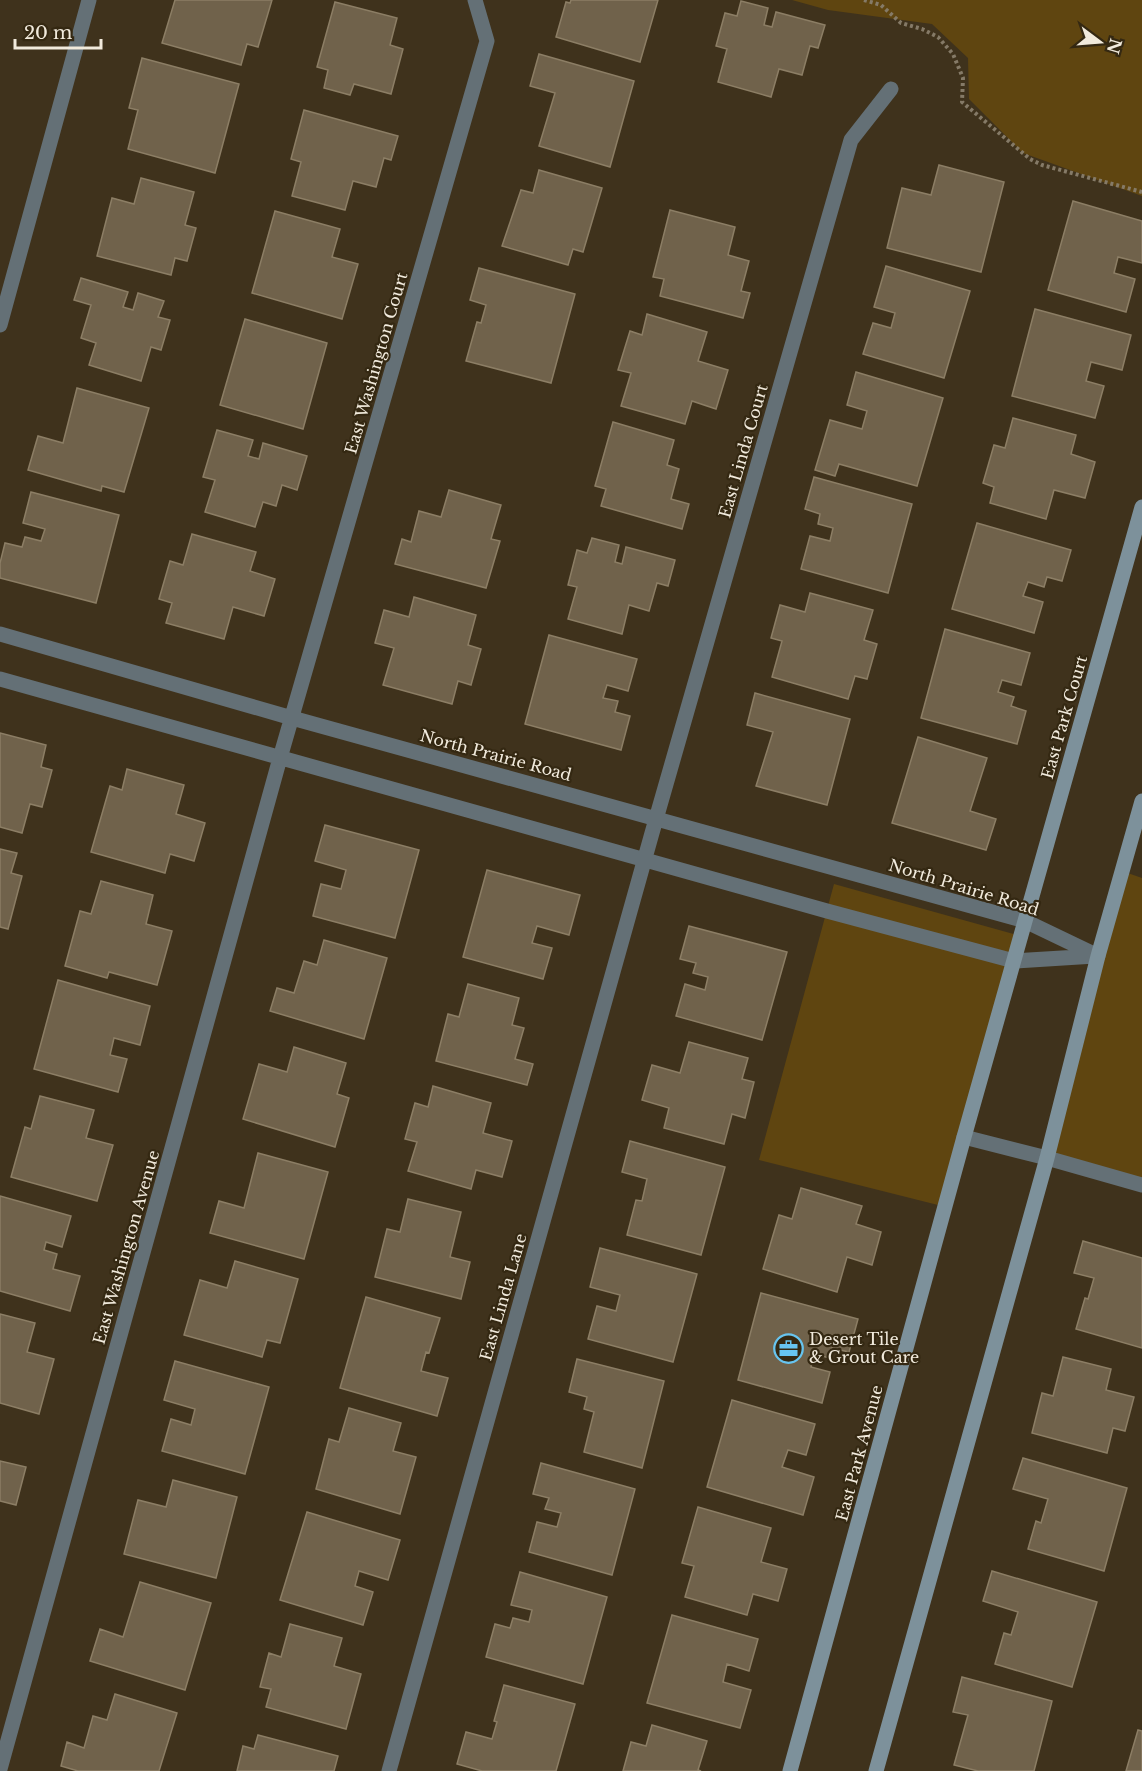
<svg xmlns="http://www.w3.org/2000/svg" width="1142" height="1771" viewBox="0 0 1142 1771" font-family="'Libre Baskerville',serif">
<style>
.green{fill:#5f4510}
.building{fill:#70624b;stroke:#8c7e65;stroke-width:1.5}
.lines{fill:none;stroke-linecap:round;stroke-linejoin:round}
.path{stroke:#857a67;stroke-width:4;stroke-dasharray:3 3;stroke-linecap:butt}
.street{stroke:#647076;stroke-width:15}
.secondary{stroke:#7d919b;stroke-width:15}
.labels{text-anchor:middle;stroke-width:4.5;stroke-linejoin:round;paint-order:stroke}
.street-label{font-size:16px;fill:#f1eadc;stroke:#342812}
.poi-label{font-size:16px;fill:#f1eadc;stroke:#342812;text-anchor:start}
</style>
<rect width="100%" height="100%" fill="#3f321c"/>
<!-- green -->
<path class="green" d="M792 0H1142V196L1023 153 969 99 968 58 932 24 828 10Z
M1122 871 1142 878V1185L1047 1158Z
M834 884 1021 936 942 1206 759 1160Z"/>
<!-- building -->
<path class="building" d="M175 0H272L258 47 247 44 241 65 162 43Z
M571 0H658L640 62 556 37 566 2 570 3Z
M741 1 768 8 764 25 772 27 776 12 825 25 818 48 810 46 802 75 779 69 771 97 718 82 727 49 716 46 725 13 737 16Z
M335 2 397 18 390 45 403 49 391 94 354 84 350 95 324 88 328 70 317 67Z
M539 54 634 81 610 167 539 146 555 93 530 86Z
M142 58 239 84 215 173 128 149 138 110 129 108Z
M304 110 398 136 391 160 384 158 376 187 353 181 345 210 292 196 301 162 291 159Z
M939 165 1004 182 981 272 887 248 902 188 931 195Z
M539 170 602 188 583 252 573 249 568 265 502 246 521 190 533 193Z
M141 178 194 192 185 225 196 228 187 261 175 258 171 275 97 256 112 198 134 204Z
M1073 201 1142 221V263L1118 257 1114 273 1135 279 1126 312 1048 290Z
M670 210 735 227 728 255 749 261 741 291 750 293 743 318 660 296 664 279 653 277Z
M275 211 340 229 332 257 358 264 342 319 252 293Z
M886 266 970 291 944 378 863 354 873 323 891 328 895 313 874 307Z
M479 268 575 294 551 383 466 361 477 322 481 323 486 305 470 300Z
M81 278 128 292 123 307 133 310 138 293 164 301 158 317 170 320 161 350 151 347 141 381 89 365 96 343 81 338 91 305 74 300Z
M1035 309 1131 335 1122 370 1091 362 1086 381 1104 386 1095 418 1012 396Z
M647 314 707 332 698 361 728 370 716 409 692 401 685 424 621 406 631 373 618 370 630 331 642 335Z
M245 319 327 343 303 429 220 405Z
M856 372 943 398 917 486 839 464 835 476 815 470 830 420 862 429 867 411 847 405Z
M77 388 149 408 124 492 102 486 101 491 28 470 38 436 63 443Z
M1013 418 1076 435 1071 454 1095 462 1085 498 1054 490 1046 519 990 503 994 487 983 483 994 445 1005 448Z
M613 422 674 440 667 465 679 469 671 499 689 504 682 529 601 506 606 489 595 486Z
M217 430 253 440 248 456 259 459 263 443 307 456 297 490 282 485 276 506 263 502 255 527 205 512 215 480 203 477Z
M814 477 912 504 888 593 801 569 810 536 830 541 833 528 818 524 820 514 805 509Z
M449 490 501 505 491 539 500 541 486 588 395 564 402 539 411 542 419 511 441 517Z
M31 492 119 515 96 603 0 578V563L5 543 22 547 25 537 41 541 45 529 23 523Z
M977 523 1071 550 1062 581 1047 577 1044 587 1028 582 1023 596 1043 602 1034 633 952 609Z
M192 534 256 552 250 571 275 579 264 616 233 607 224 639 166 623 172 603 159 599 170 561 183 565Z
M592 538 619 545 615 562 622 564 626 547 675 560 668 586 657 583 649 611 629 605 622 634 568 619 577 587 568 585 577 550 587 553Z
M810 593 873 610 864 640 877 644 867 679 855 676 848 699 772 677 782 641 771 638 780 605 805 612Z
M414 597 476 615 468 645 481 649 471 685 458 681 452 704 383 685 394 648 375 643 384 610 409 617Z
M945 629 1030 653 1021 685 1002 680 998 692 1014 697 1011 706 1026 711 1017 744 921 718Z
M549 635 637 659 628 691 607 685 603 698 618 701 615 712 630 716 621 750 525 724Z
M755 693 850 719 827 805 756 786 773 732 747 725Z
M0 733 46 745 41 767 52 770 42 807 30 804 22 833 0 827Z
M918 737 987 758 970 811 996 819 986 850 892 823Z
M127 769 184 785 176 814 205 823 194 861 170 854 165 873 91 852 110 786 122 790Z
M325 825 419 850 395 938 313 916 321 884 341 889 346 870 315 861Z
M0 849 17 853 11 873 22 876 8 929 0 927Z
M487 870 580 895 569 935 537 926 532 943 552 948 543 979 463 957Z
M101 881 153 895 146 924 172 931 157 985 109 972 107 978 65 966 80 911 91 914Z
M689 926 787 952 762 1040 676 1016 685 984 705 990 708 977 693 973 696 963 680 959Z
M324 940 387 958 364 1039 270 1011 277 988 294 993 304 961 317 965Z
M58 980 150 1006 140 1045 114 1038 110 1055 127 1059 118 1092 34 1069Z
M468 984 519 998 512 1025 524 1028 515 1059 533 1064 527 1085 436 1061 448 1014 459 1017Z
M689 1042 748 1058 742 1079 754 1082 745 1118 732 1114 724 1144 664 1128 669 1108 642 1100 652 1065 680 1073Z
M294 1047 346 1063 337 1094 349 1098 335 1147 243 1119 259 1064 287 1072Z
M433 1086 491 1103 483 1133 512 1141 502 1177 476 1170 471 1189 408 1171 417 1142 405 1139 415 1103 428 1107Z
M40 1096 94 1110 86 1138 113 1145 97 1201 11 1177 25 1127 31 1129Z
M630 1141 725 1167 701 1255 627 1235 636 1200 642 1201 647 1179 622 1172Z
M258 1153 328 1172 304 1259 210 1233 219 1201 244 1208Z
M801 1188 862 1206 856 1224 881 1232 872 1265 847 1257 837 1292 763 1269 779 1215 792 1219Z
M0 1196 71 1216 62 1247 46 1242 44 1250 57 1254 53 1269 80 1276 70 1311 0 1291Z
M408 1199 461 1212 450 1257 470 1262 461 1299 375 1277 387 1229 400 1232Z
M1083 1241 1142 1258V1348L1076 1329 1085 1298 1088 1299 1094 1278 1074 1273Z
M600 1248 697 1274 673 1362 588 1339 597 1306 616 1311 620 1295 590 1287Z
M235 1261 298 1279 280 1343 267 1340 262 1357 184 1335 200 1280 227 1288Z
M761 1293 858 1319 849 1352 832 1348 830 1358 814 1354 811 1367 830 1372 822 1403 738 1380Z
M366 1297 440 1318 429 1353 426 1352 421 1371 448 1378 437 1416 340 1388Z
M0 1314 35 1323 27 1352 54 1359 39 1414 0 1403Z
M1063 1357 1111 1369 1106 1390 1134 1397 1125 1431 1113 1428 1107 1453 1032 1433 1042 1393 1053 1396Z
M577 1359 664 1381 642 1468 584 1452 594 1412 584 1409 587 1397 569 1392Z
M175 1361 269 1387 245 1474 162 1451 171 1419 191 1425 195 1409 164 1400Z
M732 1400 815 1424 806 1455 788 1450 782 1467 814 1477 803 1515 707 1487Z
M349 1408 401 1423 393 1451 416 1457 400 1514 316 1489 329 1439 339 1442Z
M1023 1458 1127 1488 1104 1571 1028 1549 1036 1521 1041 1523 1048 1499 1013 1489Z
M0 1461 26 1467 16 1505 0 1501Z
M541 1463 635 1489 612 1575 529 1552 537 1522 557 1527 561 1513 545 1509 549 1498 533 1494Z
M173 1480 237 1497 216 1578 124 1554 138 1500 166 1507Z
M698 1507 771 1528 761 1562 787 1569 778 1601 753 1594 747 1615 685 1597 694 1566 682 1563Z
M307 1512 400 1540 388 1580 359 1571 355 1586 373 1592 363 1625 280 1600Z
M992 1571 1097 1602 1072 1687 995 1664 1004 1633 1011 1635 1018 1612 983 1601Z
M520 1572 607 1597 583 1684 486 1657 495 1624 510 1628 513 1618 529 1622 532 1610 511 1605Z
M140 1582 211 1603 185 1690 90 1661 100 1629 123 1637Z
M672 1615 758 1639 749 1671 727 1664 723 1682 751 1690 740 1728 647 1703Z
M290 1624 342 1638 334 1666 361 1674 346 1729 266 1707 271 1689 260 1687 269 1653 281 1657Z
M962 1677 1052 1701 1034 1771H978L954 1765 968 1715 953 1712Z
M504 1685 575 1704 556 1771H482L457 1764 466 1732 492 1739 497 1722 494 1721Z
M115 1694 177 1713 159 1771H78L61 1766 67 1742 84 1748 93 1716 107 1720Z
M652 1725 707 1741 698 1770 701 1771H623L631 1742 646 1746Z
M1138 1730 1142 1731V1771H1126Z
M258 1735 338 1756 334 1771H237L243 1746 254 1749Z"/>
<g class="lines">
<!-- path -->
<path class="path" d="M864 0 881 5 901 23 922 29 938 37 953 54 963 78 962 102 1030 159 1042 165 1142 192"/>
<!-- street -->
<path class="street" d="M0 325 89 0
M0 634 292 718 1025 921 1098 956
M0 679 827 911 1014 961 1095 956
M964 1137 1047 1158 1142 1185
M0 1769 280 758 487 41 475 0
M389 1771 652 833 851 140 891 89"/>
<!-- secondary -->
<path class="secondary" d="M790 1771 964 1137 1142 507
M876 1771 1047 1158 1098 956 1142 801"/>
</g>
<!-- icons -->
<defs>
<symbol id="office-ring" viewBox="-11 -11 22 22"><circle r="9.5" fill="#342812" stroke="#67c4f0" stroke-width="1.5"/><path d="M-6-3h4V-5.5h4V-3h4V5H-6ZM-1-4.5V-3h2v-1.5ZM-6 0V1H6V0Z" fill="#67c4f0"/></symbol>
</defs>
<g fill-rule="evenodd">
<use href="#office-ring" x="772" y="1332" width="33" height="33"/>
</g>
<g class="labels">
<!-- street labels -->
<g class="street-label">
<text transform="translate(376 363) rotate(-74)" y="6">East Washington Court</text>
<text transform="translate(743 451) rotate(-74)" y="6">East Linda Court</text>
<text transform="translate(1064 717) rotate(-74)" y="6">East Park Court</text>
<text transform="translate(496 755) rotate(15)" y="6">North Prairie Road</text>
<text transform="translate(964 887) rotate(17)" y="6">North Prairie Road</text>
<text transform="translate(126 1247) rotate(-74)" y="6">East Washington Avenue</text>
<text transform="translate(503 1297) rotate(-74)" y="6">East Linda Lane</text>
<text transform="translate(859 1453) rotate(-75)" y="6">East Park Avenue</text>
</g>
<!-- poi labels -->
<g class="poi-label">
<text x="809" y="1345">Desert Tile<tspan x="809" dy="18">&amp; Grout Care</tspan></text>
</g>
</g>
<!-- north arrow -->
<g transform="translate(1100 42) rotate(106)" stroke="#342812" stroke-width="4.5" paint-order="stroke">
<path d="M0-4.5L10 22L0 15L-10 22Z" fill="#f1eadc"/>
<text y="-9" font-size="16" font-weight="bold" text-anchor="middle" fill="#f1eadc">N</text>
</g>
<!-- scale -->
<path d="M15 39v9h86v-9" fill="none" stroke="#f1eadc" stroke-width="3"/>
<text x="24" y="39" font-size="18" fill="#f1eadc" stroke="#342812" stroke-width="4.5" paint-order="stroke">20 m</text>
</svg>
